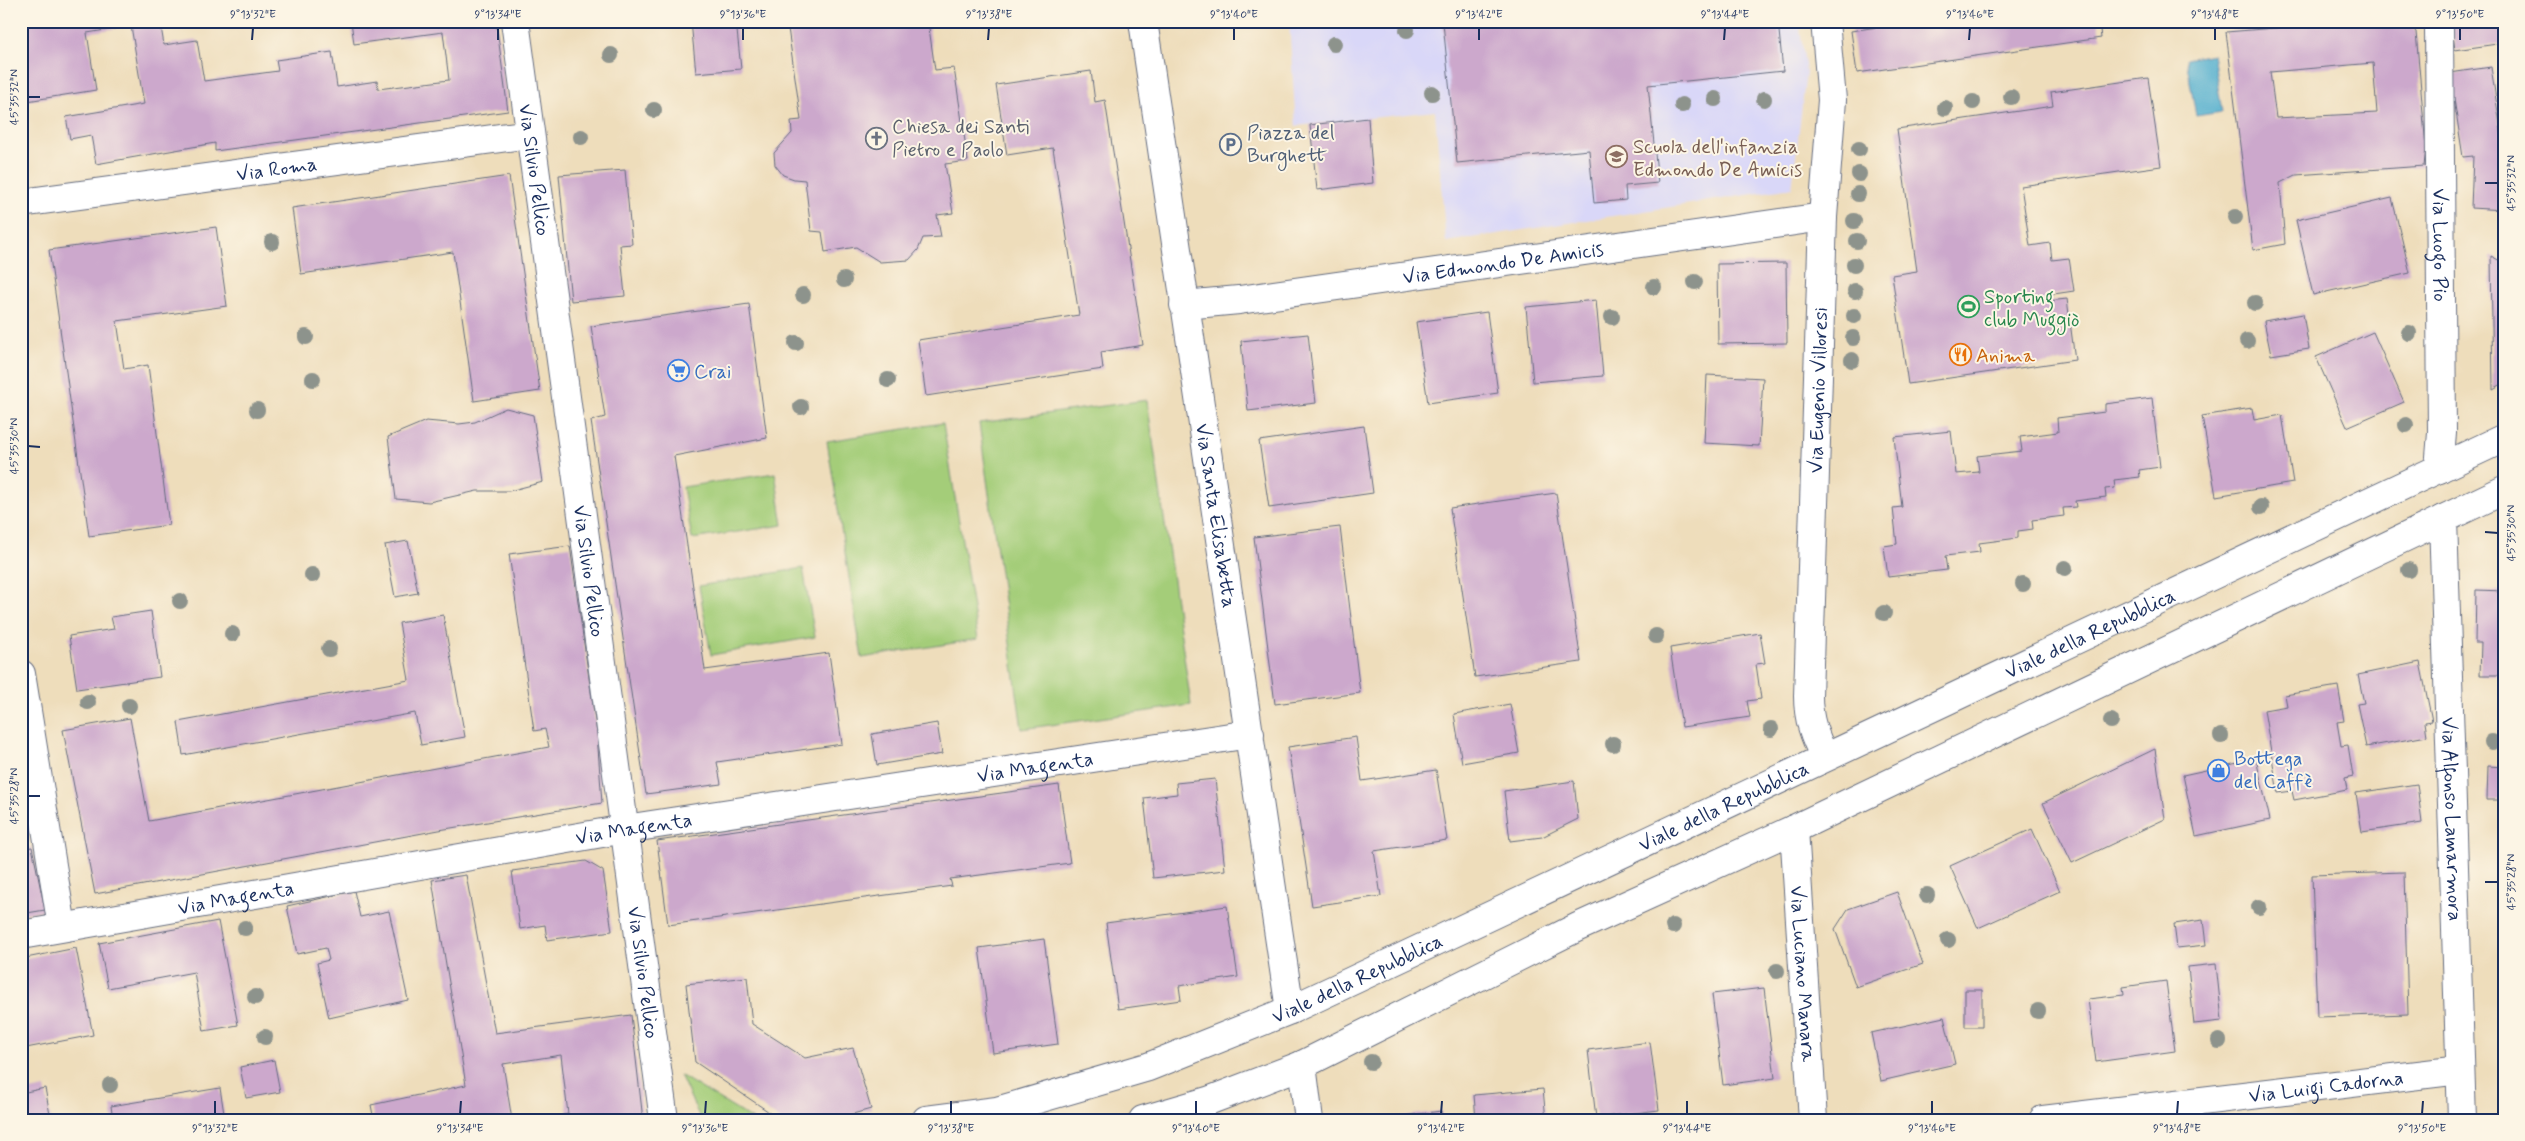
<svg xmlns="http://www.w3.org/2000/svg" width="2525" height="1141" viewBox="0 0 2525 1141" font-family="Mynerve,sans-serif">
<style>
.built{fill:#d9d7f8}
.green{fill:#a4cd79;stroke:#607e6c}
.water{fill:#50adce;stroke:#366e96}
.building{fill:#cca8cc;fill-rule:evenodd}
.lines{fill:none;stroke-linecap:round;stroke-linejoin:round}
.minor-casing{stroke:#656c7f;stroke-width:30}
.primary-casing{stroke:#656c7f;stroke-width:30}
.minor{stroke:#fff;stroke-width:28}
.primary{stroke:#fff;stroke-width:28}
.tree{fill:#8d938c}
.ticks{fill:none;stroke:#1b2f5e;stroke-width:2}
.labels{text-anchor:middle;stroke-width:4;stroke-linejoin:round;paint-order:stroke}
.worship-label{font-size:20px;fill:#5b616d;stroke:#fcf5e5;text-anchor:start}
.service-label{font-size:20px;fill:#4e5e75;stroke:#fcf5e5;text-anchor:start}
.education-label{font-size:20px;fill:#785e54;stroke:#fcf5e5;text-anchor:start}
.street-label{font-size:20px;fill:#1b2f5e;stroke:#fcf5e5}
.leisure-label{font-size:20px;fill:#27864d;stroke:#fcf5e5;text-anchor:start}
.food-label{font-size:20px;fill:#c56008;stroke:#fcf5e5;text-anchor:start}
.shop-label{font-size:20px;fill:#366cbe;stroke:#fcf5e5;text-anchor:start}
.neatline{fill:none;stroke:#1b2f5e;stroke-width:2}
.ticks-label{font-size:12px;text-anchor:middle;fill:#1b2f5e}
</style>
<rect width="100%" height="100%" fill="#fcf5e5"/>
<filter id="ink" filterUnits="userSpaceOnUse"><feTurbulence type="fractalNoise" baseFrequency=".02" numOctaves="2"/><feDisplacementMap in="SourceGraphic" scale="10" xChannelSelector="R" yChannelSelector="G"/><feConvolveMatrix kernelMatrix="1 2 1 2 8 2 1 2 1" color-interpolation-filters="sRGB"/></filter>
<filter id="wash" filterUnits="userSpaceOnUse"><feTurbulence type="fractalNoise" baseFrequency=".0096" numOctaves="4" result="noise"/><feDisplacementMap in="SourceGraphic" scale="20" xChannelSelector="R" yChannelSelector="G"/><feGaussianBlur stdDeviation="1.12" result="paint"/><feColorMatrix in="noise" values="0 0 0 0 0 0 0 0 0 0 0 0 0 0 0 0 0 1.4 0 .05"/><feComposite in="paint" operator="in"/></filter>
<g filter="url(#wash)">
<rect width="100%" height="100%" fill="#edb"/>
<!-- built -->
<path class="built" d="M1289 21H1799L1806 72 1792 188 1446 242 1435 111 1296 126Z"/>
<!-- green -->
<path class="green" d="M1147 400 1191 705 1022 729 979 423Z
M943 423 978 639 862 658 827 441Z
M775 473 783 525 692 539 683 487Z
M803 568 815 637 711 655 699 586Z
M680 1075 753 1120H701Z"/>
<!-- water -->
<path class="water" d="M2213 54 2222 112 2196 116 2186 59Z"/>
<g id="blocks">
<!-- building -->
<path class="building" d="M21 21H160L164 45 197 40 204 81 278 71 276 60 332 52 337 87 377 81 378 89 449 80 443 32 354 44 351 21H496L508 111 215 151V143L96 164 91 135 70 139 66 117 144 104 131 26 87 33 96 90 21 102Z
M691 21H736L741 69 696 73Z
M787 21H928L935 70 954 68 968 161 945 164 953 213 937 215 941 237 923 238 918 250 909 260 880 262 856 247 825 252 822 232 811 231 805 180 794 179 783 175 775 165 774 153 792 133 791 121 801 120Z
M1466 21H1778L1783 71 1648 85 1658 183 1625 186 1626 200 1594 203 1589 150 1457 163 1443 23Z
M1916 21H2099L2101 38 1857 73 1851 31Z
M2361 21H2406L2416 32 2426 148 2424 166 2296 175 2280 183 2285 244 2253 250 2226 32ZM2373 63 2377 113 2276 118 2270 72Z
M2451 21H2504V43L2455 50Z
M2491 67 2504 151V210L2471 208 2473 156 2463 157 2450 73Z
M1091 71 1095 102 1105 100 1143 345 1101 352 1103 369 926 396 918 340 1079 315 1053 148 1007 155 996 85Z
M2148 78 2161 166 2021 186 2030 246 2050 243 2052 260 2069 258 2074 291 2047 295 2048 301 2067 299 2075 360 1908 384 1892 275 1917 271 1897 129 2053 106 2051 92Z
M1368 118 1373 183 1317 190 1310 125Z
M625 170 632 244 620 245 625 296 571 301 559 175Z
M509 176 540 391 474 401 453 252 301 274 292 208Z
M2392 198 2410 273 2313 295 2296 220Z
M216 227 227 306 117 321 124 369 148 365 169 525 89 536 49 250Z
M2491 256 2504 263V383L2493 389Z
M1786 263 1787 343 1718 344 1717 264Z
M1596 300 1603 376 1533 382 1526 307Z
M749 304 767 438 674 456 705 670 829 653 842 744 717 762 721 784 646 794 591 421 605 417 591 326Z
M1487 312 1498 393 1428 403 1416 322Z
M2303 314 2309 349 2271 355 2264 321Z
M2373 332 2404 402 2347 427 2316 357Z
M1308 334 1316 403 1248 411 1241 341Z
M1707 375 1763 378 1759 446 1704 443Z
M2152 398 2160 467 2139 470 2140 477 2114 480 2115 488 2105 489 2106 497 2075 501 2076 507 2063 508 2064 516 2032 520 2033 529 2018 531V538L1979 543 1980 552 1945 556 1947 570 1888 577 1884 546 1897 544 1893 508 1902 507 1894 437 1951 431 1956 474 1979 472 1977 456 2022 451 2020 437 2058 432 2057 418 2105 412V404Z
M506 408 533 415 543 482 509 491H477L429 502 396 499 388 437 426 421 459 424 475 422Z
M2252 408 2254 420 2282 415 2293 483 2216 496 2202 416Z
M1364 426 1373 493 1269 508 1259 441Z
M1556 493 1581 662 1475 677 1450 508Z
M1340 527 1360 693 1275 704 1254 537Z
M408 541 418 593 395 597 385 545Z
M570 546 597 734 602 803 439 830 95 894 63 730 130 718 149 821 549 747 545 729 534 731 509 554Z
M2476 590 2504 591V675H2480L2481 643H2475Z
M151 611 160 677 77 689 69 636 114 629 111 617Z
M443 615 465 737 421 745 415 713 183 755 178 722 409 680 399 623Z
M1760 633 1765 663 1756 664 1761 699 1747 701 1750 717 1682 727 1670 648Z
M2420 662 2432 721 2425 722 2427 736 2366 747 2357 704 2364 703 2358 675Z
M2338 686 2344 721 2337 722 2341 746 2348 745 2353 776 2345 778 2347 790 2294 800 2292 791 2278 793 2264 710 2287 706 2285 695Z
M1510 704 1519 753 1462 763 1454 714Z
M937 723 942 754 877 765 872 734Z
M1356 737 1362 781 1436 770 1447 840 1374 851 1381 896 1312 906 1288 747Z
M2155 749 2165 819 2072 863 2043 803Z
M2256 759 2270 820 2196 836 2183 775Z
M2488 766 2504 767V800H2487Z
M1215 779 1225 870 1153 878 1144 798 1177 794 1176 783Z
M1574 781 1578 819 1542 837 1510 841 1504 791Z
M2417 784 2422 823 2362 832 2356 793Z
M1059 785 1070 863 950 879 952 886 668 925 657 841Z
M2032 829 2060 891 1978 928 1950 866Z
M32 847 45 910 21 914V849Z
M586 861 603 871 612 931 547 940 545 925 520 929 512 871Z
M2404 872 2408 1014 2317 1017 2312 875Z
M466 875 495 1033 631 1015 643 1120H539L568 1114 561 1055 503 1064 512 1120H374L371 1105 466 1085 432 880Z
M354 891 360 917 389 911 408 1000 329 1018 317 963 329 960 326 948 297 954 287 906Z
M1897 892 1923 964 1856 987 1835 929 1848 909Z
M1227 906 1238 977 1179 986 1181 1000 1118 1009 1106 923Z
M2203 920 2206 945 2177 948 2174 924Z
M218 921 238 1025 204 1031 194 972 108 988 99 943Z
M1044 939 1058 1044 993 1053 979 948Z
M76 948 93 1035 21 1049V959Z
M2216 964 2222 1021 2194 1024 2188 967Z
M747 977 752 1024 805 1058 853 1048 871 1109 831 1120H781L695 1062 686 984Z
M2166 981 2175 1051 2096 1062 2088 999 2124 995 2123 987Z
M1764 988 1775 1078 1723 1085 1712 994Z
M1965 990H1982V1027H1965Z
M1944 1017 1955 1064 1881 1081 1871 1033Z
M1650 1042 1659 1110 1596 1118 1588 1050Z
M274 1060 280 1092 246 1098 240 1067Z
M45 1088 51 1120H21V1093Z
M220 1088 225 1120H113L111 1106Z
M1543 1089 1546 1120H1476L1474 1095Z
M1441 1111 1442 1120H1398L1397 1117Z"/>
</g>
</g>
<g filter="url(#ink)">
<use href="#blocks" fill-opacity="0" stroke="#656c7f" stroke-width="1"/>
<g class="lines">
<defs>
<g id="minor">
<path id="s1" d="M515 21 664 1120"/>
<path id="s2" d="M1143 21 1290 1010"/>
<path id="s3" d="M2436 21 2439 25 2442 433 2439 469"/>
<path id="s4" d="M21 203 530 134"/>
<path id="s5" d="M1184 305 1239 300 1823 217"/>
<path id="s6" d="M2443 519 2462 1120"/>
<path d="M21 674 62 927"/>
<path id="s7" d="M1825 757C1814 736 1808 719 1808 696L1823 217 1832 100 1825 21"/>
<path id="s8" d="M1794 829 1813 1120"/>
<path id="s9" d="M21 935 625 829 1250 734"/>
<path d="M1302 1065 1309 1120"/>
<path id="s10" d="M926 1120 997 1111 1148 1067 1290 1010 2504 438"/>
<path id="s11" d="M2043 1120 2460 1070"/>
</g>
<path id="primary" d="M1143 1120 1208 1101 1302 1065 1578 927 1794 829 2504 490"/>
</defs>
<!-- minor casing -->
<use href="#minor" class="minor-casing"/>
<!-- primary casing -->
<use href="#primary" class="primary-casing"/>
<!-- minor -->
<use href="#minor" class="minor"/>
<!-- primary -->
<use href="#primary" class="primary"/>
</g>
<!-- trees -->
<g class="tree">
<circle cx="1407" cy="30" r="8"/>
<circle cx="1334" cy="44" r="8"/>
<circle cx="611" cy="55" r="8"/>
<circle cx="1432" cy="93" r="8"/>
<circle cx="2011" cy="97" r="8"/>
<circle cx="1715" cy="99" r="8"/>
<circle cx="1764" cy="99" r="8"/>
<circle cx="1973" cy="102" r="8"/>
<circle cx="1682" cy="105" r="8"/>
<circle cx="1945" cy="108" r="8"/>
<circle cx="654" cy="110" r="8"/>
<circle cx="581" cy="137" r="8"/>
<circle cx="1859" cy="149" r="8"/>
<circle cx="1859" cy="174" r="8"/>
<circle cx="1858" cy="194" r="8"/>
<circle cx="2235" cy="217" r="8"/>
<circle cx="1854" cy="221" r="8"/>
<circle cx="1857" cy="241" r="8"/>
<circle cx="272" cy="242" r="8"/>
<circle cx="1854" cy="265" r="8"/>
<circle cx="844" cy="280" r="8"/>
<circle cx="1695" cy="282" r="8"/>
<circle cx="1654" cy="287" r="8"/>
<circle cx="1855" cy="291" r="8"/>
<circle cx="803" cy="295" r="8"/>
<circle cx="2255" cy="303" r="8"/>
<circle cx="1854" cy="316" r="8"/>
<circle cx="1612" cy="317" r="8"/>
<circle cx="2409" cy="333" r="8"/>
<circle cx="306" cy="337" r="8"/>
<circle cx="1853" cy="338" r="8"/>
<circle cx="2247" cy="341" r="8"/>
<circle cx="796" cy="343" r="8"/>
<circle cx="1852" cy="360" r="8"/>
<circle cx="313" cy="379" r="8"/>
<circle cx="888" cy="380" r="8"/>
<circle cx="801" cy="407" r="8"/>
<circle cx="257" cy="410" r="8"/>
<circle cx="2406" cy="425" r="8"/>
<circle cx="2261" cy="507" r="8"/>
<circle cx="2065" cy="568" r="8"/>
<circle cx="2409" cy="570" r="8"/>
<circle cx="312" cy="575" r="8"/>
<circle cx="2023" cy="584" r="8"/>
<circle cx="180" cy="601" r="8"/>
<circle cx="1884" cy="613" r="8"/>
<circle cx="232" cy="634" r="8"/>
<circle cx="1656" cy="636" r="8"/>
<circle cx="329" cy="649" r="8"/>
<circle cx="88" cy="702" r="8"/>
<circle cx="129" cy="706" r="8"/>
<circle cx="2111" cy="721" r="8"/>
<circle cx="1771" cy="729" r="8"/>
<circle cx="2221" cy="736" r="8"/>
<circle cx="2492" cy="742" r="8"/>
<circle cx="1613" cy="744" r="8"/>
<circle cx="1927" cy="895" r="8"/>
<circle cx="2259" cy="907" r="8"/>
<circle cx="1673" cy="926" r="8"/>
<circle cx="245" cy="928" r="8"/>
<circle cx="1948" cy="940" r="8"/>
<circle cx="1777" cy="971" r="8"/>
<circle cx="255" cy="997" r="8"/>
<circle cx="2038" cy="1011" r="8"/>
<circle cx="265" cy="1037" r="8"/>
<circle cx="2219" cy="1041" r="8"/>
<circle cx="1371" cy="1062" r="8"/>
<circle cx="110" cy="1085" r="8"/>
</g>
</g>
<!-- ticks -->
<path class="ticks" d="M252 40 253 28M498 40V28M743 40V28M988 40 989 28M1234 40V28M1479 40V28M1724 40 1725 28M1969 40 1970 28M2215 40V28M2460 40V28M28 97H40M2485 183H2498M28 446 40 447M2485 532 2498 533M28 796H40M2485 882H2498M215 1114V1101M460 1114 461 1101M705 1114 706 1101M951 1114V1101M1196 1114V1101M1441 1114 1442 1101M1687 1114V1101M1932 1114V1101M2177 1114 2178 1101M2422 1114 2423 1101"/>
<!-- icons -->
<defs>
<symbol id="church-ring" viewBox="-11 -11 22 22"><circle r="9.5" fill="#fcf5e5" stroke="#6b7280" stroke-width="1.5"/><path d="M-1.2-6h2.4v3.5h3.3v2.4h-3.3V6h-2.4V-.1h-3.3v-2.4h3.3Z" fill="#6b7280"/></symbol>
<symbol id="parking-ring" viewBox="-11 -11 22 22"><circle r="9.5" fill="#fcf5e5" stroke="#5c6f8a" stroke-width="1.5"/><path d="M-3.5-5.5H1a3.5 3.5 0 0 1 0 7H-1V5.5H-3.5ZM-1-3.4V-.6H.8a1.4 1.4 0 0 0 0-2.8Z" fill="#5c6f8a"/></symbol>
<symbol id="school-ring" viewBox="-11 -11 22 22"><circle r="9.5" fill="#fcf5e5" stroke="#8d6e63" stroke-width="1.5"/><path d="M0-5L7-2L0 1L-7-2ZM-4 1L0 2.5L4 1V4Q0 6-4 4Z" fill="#8d6e63"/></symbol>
<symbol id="stadium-ring" viewBox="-11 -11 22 22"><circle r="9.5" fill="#fcf5e5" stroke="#2e9e5b" stroke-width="1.5"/><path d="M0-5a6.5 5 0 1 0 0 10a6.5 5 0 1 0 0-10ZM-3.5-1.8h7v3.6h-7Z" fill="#2e9e5b"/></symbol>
<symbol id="restaurant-ring" viewBox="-11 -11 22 22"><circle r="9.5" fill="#fcf5e5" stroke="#e8710a" stroke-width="1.5"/><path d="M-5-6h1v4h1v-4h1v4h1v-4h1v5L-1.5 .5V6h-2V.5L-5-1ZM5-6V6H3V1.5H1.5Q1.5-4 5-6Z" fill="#e8710a"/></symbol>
<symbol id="supermarket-ring" viewBox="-11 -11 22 22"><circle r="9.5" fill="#fcf5e5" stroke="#3f7fe0" stroke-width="1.5"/><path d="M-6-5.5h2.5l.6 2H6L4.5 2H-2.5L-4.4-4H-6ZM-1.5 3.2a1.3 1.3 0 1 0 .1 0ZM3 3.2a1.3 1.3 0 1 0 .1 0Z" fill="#3f7fe0"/></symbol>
<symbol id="shop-ring" viewBox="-11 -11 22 22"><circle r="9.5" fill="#fcf5e5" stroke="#3f7fe0" stroke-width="1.5"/><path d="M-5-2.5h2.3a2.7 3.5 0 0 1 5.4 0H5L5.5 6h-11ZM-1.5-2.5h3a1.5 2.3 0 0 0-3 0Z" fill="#3f7fe0"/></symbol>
</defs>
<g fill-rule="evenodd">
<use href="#church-ring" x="864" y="126" width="25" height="25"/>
<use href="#parking-ring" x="1218" y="132" width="25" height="25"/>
<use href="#school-ring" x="1604" y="144" width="25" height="25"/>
<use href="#stadium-ring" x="1956" y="294" width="25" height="25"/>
<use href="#restaurant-ring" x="1948" y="342" width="25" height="25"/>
<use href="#supermarket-ring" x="666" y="358" width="25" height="25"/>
<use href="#shop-ring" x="2206" y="758" width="25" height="25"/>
</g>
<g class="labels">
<!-- worship labels -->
<g class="worship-label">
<text x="892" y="133">Chiesa dei Santi<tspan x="892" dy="23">Pietro e Paolo</tspan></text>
</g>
<!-- service labels -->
<g class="service-label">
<text x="1247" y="139">Piazza del<tspan x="1247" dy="23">Burghett</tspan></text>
</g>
<!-- education labels -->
<g class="education-label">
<text x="1633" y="153">Scuola dell'infanzia<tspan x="1633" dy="23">Edmondo De Amicis</tspan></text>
</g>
<!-- street labels -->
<g class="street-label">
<text dy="7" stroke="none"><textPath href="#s4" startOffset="258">Via Roma</textPath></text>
<text dy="7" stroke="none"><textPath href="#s1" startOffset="150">Via Silvio Pellico</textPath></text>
<text dy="7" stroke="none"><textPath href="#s3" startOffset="225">Via Luogo Pio</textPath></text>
<text dy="7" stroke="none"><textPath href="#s5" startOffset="322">Via Edmondo De Amicis</textPath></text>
<text dy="7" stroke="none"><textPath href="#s7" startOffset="370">Via Eugenio Villoresi</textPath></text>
<text dy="7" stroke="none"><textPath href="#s2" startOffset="500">Via Santa Elisabetta</textPath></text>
<text dy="7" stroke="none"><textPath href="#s1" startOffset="555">Via Silvio Pellico</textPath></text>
<text dy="7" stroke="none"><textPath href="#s10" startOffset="1266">Viale della Repubblica</textPath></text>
<text dy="7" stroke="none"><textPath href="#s9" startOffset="1028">Via Magenta</textPath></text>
<text dy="7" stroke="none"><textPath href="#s10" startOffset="861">Viale della Repubblica</textPath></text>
<text dy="7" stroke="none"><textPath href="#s6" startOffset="300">Via Alfonso Lamarmora</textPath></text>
<text dy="7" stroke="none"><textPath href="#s9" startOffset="622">Via Magenta</textPath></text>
<text dy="7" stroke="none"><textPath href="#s9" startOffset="218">Via Magenta</textPath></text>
<text dy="7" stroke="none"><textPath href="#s1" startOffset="960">Via Silvio Pellico</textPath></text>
<text dy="7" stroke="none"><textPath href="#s8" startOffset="145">Via Luciano Manara</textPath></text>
<text dy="7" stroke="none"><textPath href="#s10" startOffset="456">Viale della Repubblica</textPath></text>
<text dy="7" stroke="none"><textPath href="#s11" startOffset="285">Via Luigi Cadorna</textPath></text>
</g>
<!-- leisure labels -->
<g class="leisure-label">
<text x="1984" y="303">Sporting<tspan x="1984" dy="23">club Muggiò</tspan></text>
</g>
<!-- food labels -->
<g class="food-label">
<text x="1976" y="362">Anima</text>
</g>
<!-- shop labels -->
<g class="shop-label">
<text x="694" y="378">Crai</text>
<text x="2234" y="765">Bottega<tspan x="2234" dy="23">del Caffè</tspan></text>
</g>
</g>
<!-- margin -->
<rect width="2525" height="1141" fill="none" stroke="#fcf5e5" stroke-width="55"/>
<rect x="28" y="28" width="2470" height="1086" class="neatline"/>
<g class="ticks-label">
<text x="253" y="18">9°13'32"E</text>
<text x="498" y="18">9°13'34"E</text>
<text x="743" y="18">9°13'36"E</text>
<text x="989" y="18">9°13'38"E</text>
<text x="1234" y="18">9°13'40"E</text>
<text x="1479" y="18">9°13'42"E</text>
<text x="1725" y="18">9°13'44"E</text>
<text x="1970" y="18">9°13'46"E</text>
<text x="2215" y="18">9°13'48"E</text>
<text x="2460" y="18">9°13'50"E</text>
<text transform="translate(14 97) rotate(-90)" y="4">45°35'32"N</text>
<text transform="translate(2511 183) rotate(-90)" y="4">45°35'32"N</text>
<text transform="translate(14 446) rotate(-90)" y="4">45°35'30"N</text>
<text transform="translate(2511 533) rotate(-90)" y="4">45°35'30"N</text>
<text transform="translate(14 796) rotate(-90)" y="4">45°35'28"N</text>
<text transform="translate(2511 882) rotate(-90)" y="4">45°35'28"N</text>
<text x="215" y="1132">9°13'32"E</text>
<text x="460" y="1132">9°13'34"E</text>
<text x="705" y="1132">9°13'36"E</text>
<text x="951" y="1132">9°13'38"E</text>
<text x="1196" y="1132">9°13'40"E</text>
<text x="1441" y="1132">9°13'42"E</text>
<text x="1687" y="1132">9°13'44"E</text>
<text x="1932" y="1132">9°13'46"E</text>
<text x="2177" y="1132">9°13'48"E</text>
<text x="2422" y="1132">9°13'50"E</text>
</g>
</svg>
